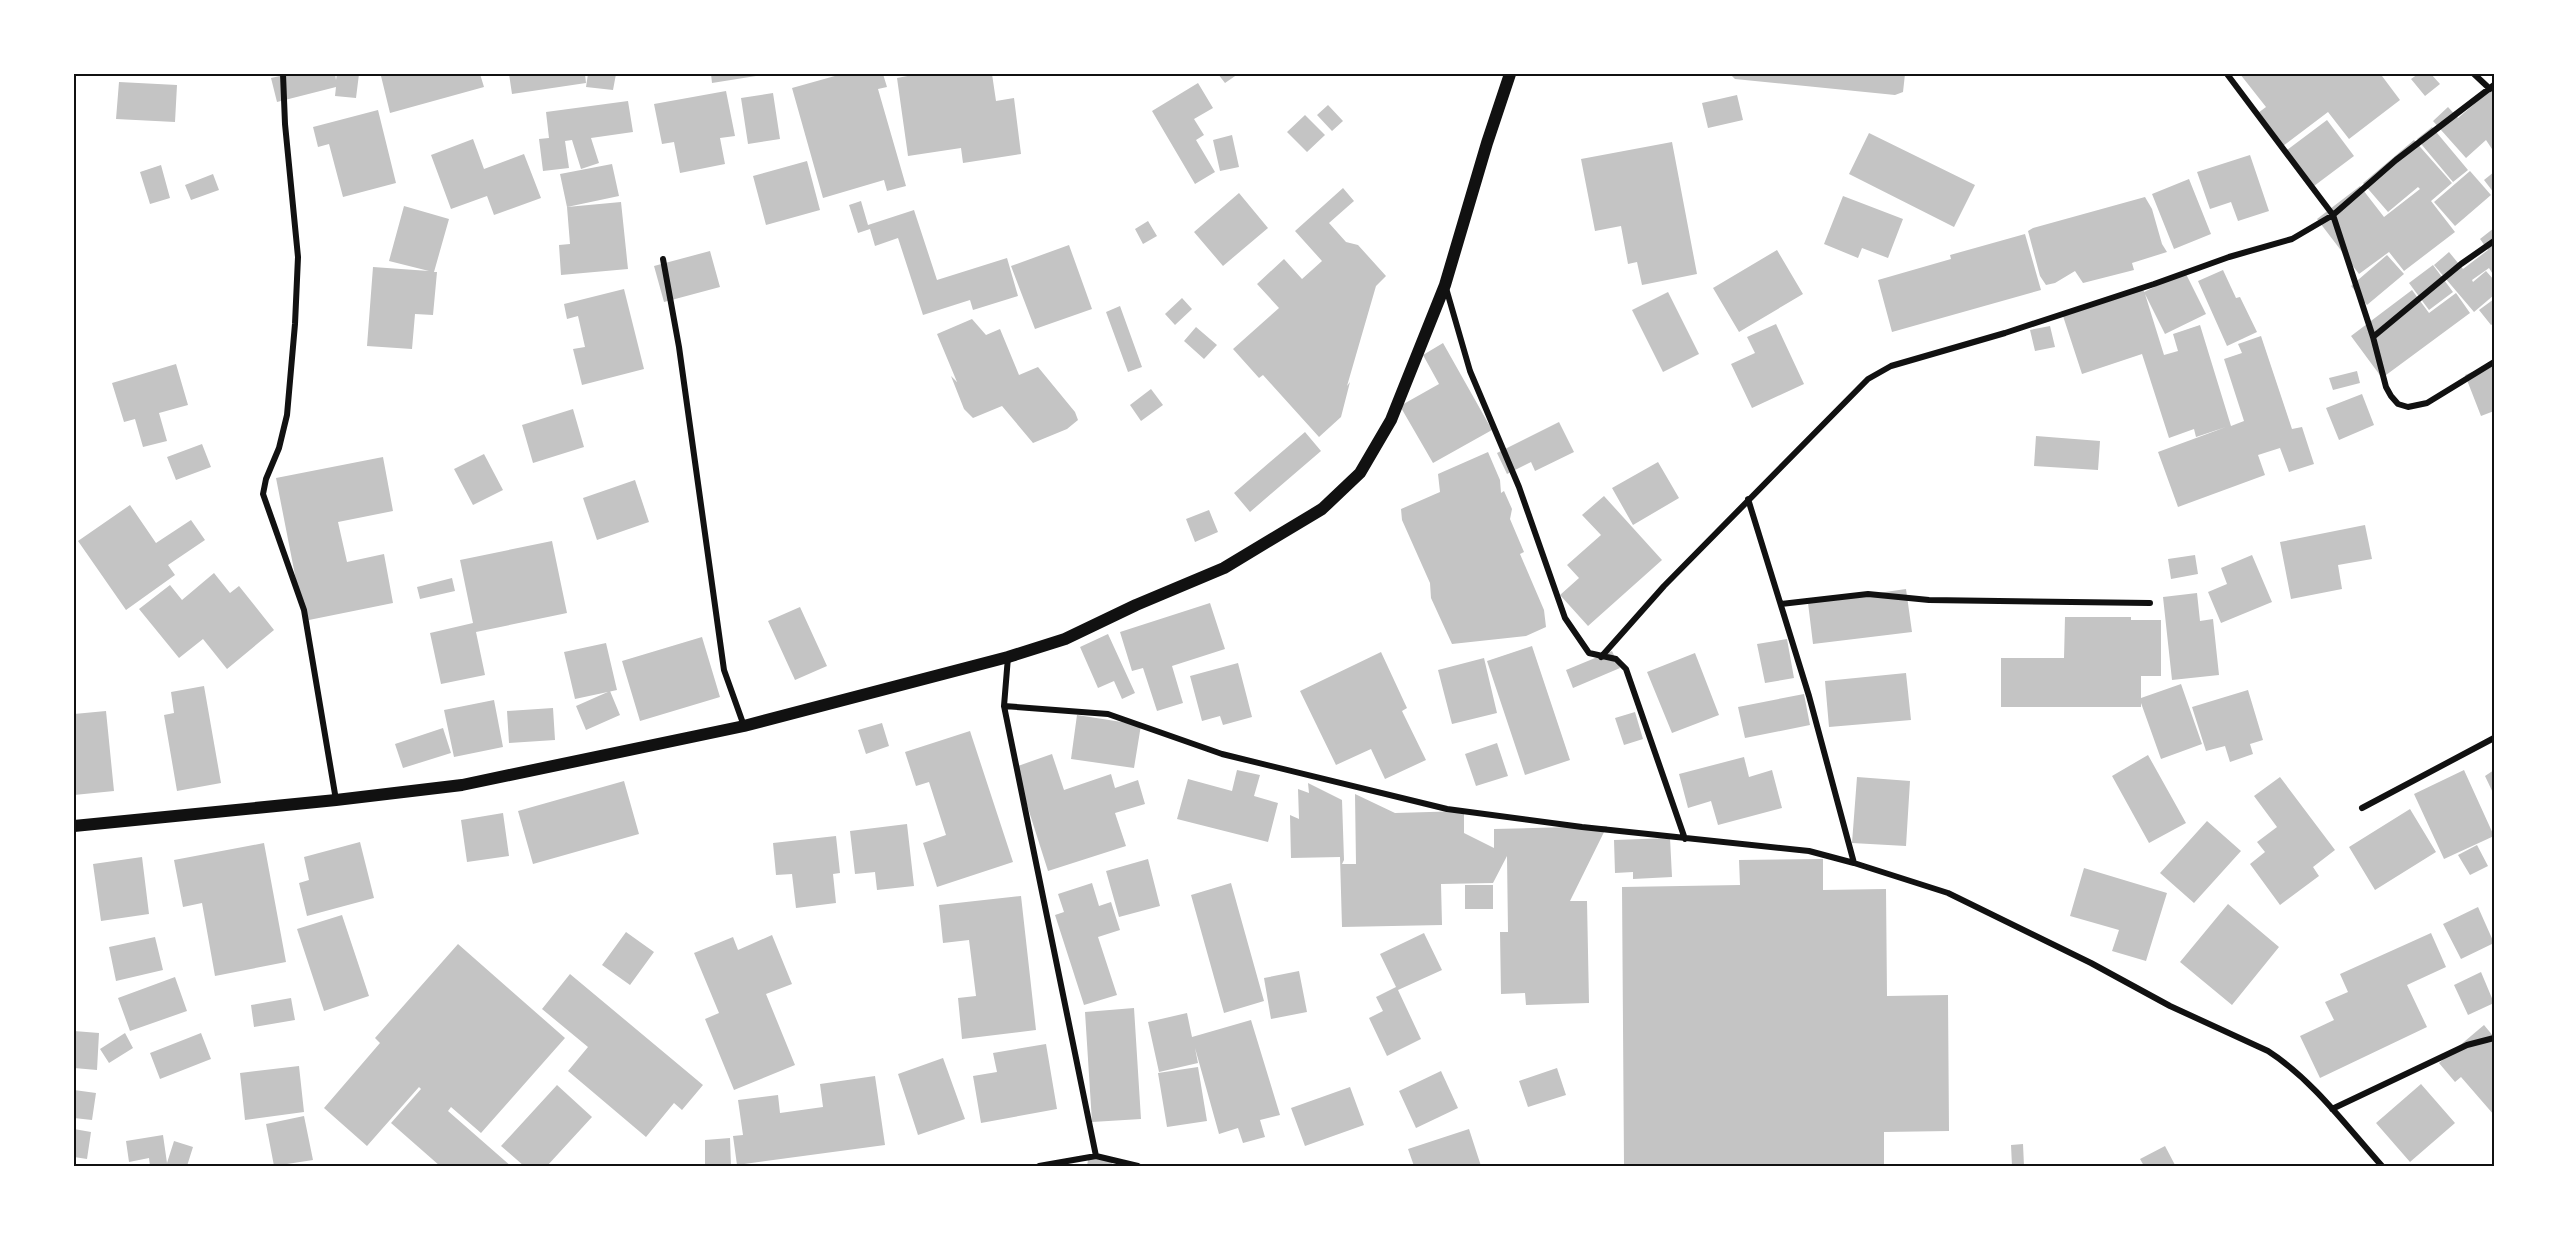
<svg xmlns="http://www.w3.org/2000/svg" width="2568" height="1240" viewBox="0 0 2568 1240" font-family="Barlow,sans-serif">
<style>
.building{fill:#c4c4c4}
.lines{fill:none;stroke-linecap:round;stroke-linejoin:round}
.minor{stroke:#111;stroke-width:6}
.secondary{stroke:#111;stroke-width:12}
.neatline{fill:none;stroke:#111;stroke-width:2}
</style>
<rect width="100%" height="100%" fill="#fff"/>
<!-- building -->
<path class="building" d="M289 74H335L336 80 337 74H359L356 98 335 96 336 87 277 102 271 78Z
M392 74H480L484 87 390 113 381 76Z
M509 74H585L586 83 512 94Z
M588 74H616L613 90 586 87Z
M711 74H756V76L712 83Z
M842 74H883L887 87 878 89 906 186 887 191 884 180 823 198 792 88Z
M918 74H992L996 101 1014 98 1021 154 963 163 961 148 908 156 897 78Z
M1218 74H1238L1225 83Z
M1730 74H1905L1903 92 1895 95 1735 79Z
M2240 74H2385L2382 76 2400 100 2349 139 2328 112 2283 146 2258 113 2266 107Z
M2418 74H2431L2440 84 2425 96 2411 79Z
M119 82 177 85 175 122 116 119Z
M1198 83 1213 108 1194 119 1204 135 1196 140 1215 172 1195 184 1152 111Z
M2494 87V152L2486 140 2466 158 2433 121 2448 107 2458 118Z
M726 91 735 136 720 138 725 164 680 173 674 142 662 144 654 104Z
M773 93 780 139 748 144 741 98Z
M1737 95 1743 120 1708 128 1702 103Z
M628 101 633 132 591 138 599 163 581 169 572 140 565 141 569 168 543 171 539 139 549 138 546 112Z
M1328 105 1343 121 1332 131 1317 115Z
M378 110 396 183 343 197 329 144 318 147 313 127Z
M1305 115 1325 135 1307 152 1287 132Z
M2327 120 2354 156 2310 189 2283 153Z
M2432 127 2468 170 2453 182 2417 139Z
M1869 133 1975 185 1954 227 1849 174Z
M1232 135 1239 167 1220 171 1213 140Z
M473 139 484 169 524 154 541 198 494 215 487 196 451 209 431 155Z
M2414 140 2452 183 2431 201 2455 232 2404 271 2389 252 2359 274 2317 219 2360 186 2384 217 2420 189 2418 187 2388 212 2363 183Z
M1672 142 1697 274 1642 285 1637 262 1628 264 1621 226 1595 231 1581 159Z
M2250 155 2269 211 2238 221 2231 202 2210 209 2197 172Z
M807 161 820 210 766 225 753 176Z
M612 164 619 196 567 207 560 174Z
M161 165 170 198 150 204 140 172Z
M2470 171 2491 195 2455 226 2434 202Z
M2494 172V193L2484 180Z
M213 174 219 190 191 200 185 185Z
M2189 179 2211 234 2174 249 2152 194Z
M1343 188 1354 201 1329 223 1346 242 1358 245 1386 276 1376 286 1347 386 1350 382 1341 417 1319 437 1263 375 1259 378 1233 349 1279 308 1257 284 1284 259 1302 279 1322 261 1295 231Z
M1239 193 1268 228 1223 266 1194 232Z
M1843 196 1903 219 1888 258 1862 248 1858 258 1824 244Z
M2145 197 2152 209 2162 244 2167 252 2132 263 2134 270 2083 283 2075 271 2055 283 2046 285 2040 276 2028 231 2033 228Z
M861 201 868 225 914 210 937 280 1007 258 1018 296 973 310 970 300 923 315 898 238 875 246 870 229 858 233 849 205Z
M621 202 628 269 561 275 559 245 570 244 567 207Z
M404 206 449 219 434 272H437L433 315 415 314 412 349 367 346 373 267 429 271 389 261Z
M1148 221 1157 236 1143 244 1135 229Z
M2494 228V276L2489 268 2472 280 2473 282 2486 271 2494 280V295L2474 312 2434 265 2449 252 2463 269 2488 250 2480 239Z
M2025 234 2041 290 1892 332 1878 280 1951 259 1950 255Z
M1069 245 1092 309 1035 329 1011 266Z
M1777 250 1803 294 1739 332 1713 288Z
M710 251 720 287 664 302 654 266Z
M2387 255 2404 274 2367 305 2351 286Z
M2433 265 2453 292 2429 310 2409 283Z
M2223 270 2236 298 2240 297 2257 332 2227 346 2198 281Z
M2185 272 2206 314 2165 334 2145 294 2164 355 2178 351 2173 334 2200 325 2231 426 2244 421 2224 359 2242 353 2238 344 2261 336 2292 429 2302 427 2314 464 2289 472 2280 448 2258 455 2265 475 2178 507 2158 452 2226 427 2196 437 2194 429 2169 438 2142 354 2082 374 2063 316 2143 288 2144 292Z
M624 289 644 369 582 385 573 349 585 347 578 316 567 319 564 304Z
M2412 290 2429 313 2456 293 2470 313 2382 378 2351 336Z
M1668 292 1699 354 1663 372 1632 310Z
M1182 298 1192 309 1175 325 1165 314Z
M2494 299V323L2491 325 2479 310Z
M1120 306 1142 367 1128 372 1106 312Z
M972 319 986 335 1000 329 1019 375 1038 367 1075 412 1078 420 1067 429 1033 443 1002 406 973 418 964 409 951 376 957 382 937 334Z
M1776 324 1804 384 1752 408 1731 364 1755 353 1747 337Z
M2050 326 2055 347 2035 351 2030 330Z
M1196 327 1217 345 1204 359 1184 341Z
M1443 343 1492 430 1433 463 1400 406 1439 384 1423 355Z
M2494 363V411L2481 416 2465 375Z
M176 364 188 405 159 413 167 441 143 447 135 419 124 422 112 383Z
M2357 371 2360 383 2333 390 2329 378Z
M1151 389 1163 405 1141 421 1130 405Z
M2362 394 2374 425 2339 440 2326 408Z
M573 409 584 447 533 463 522 425Z
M1559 422 1574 452 1535 471 1531 462 1507 474 1497 453Z
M1305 432 1321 451 1250 512 1234 493Z
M2036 436 2100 441 2098 470 2034 466Z
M202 444 211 467 176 480 167 457Z
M1488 452 1500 480 1501 493 1504 491 1512 509 1510 519 1524 552 1520 554 1544 610 1546 627 1526 636 1452 644 1431 598 1430 583 1402 520 1401 509 1440 492 1438 474Z
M484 454 503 490 473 505 454 469Z
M383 457 393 511 338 522 347 562 384 554 393 603 304 621 276 478Z
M1658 462 1679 498 1633 525 1612 488Z
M635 480 649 522 597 540 583 498Z
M1604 496 1662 560 1588 626 1560 595 1579 578 1567 565 1601 535 1582 515Z
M130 505 156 543 191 520 205 540 168 565 175 575 126 610 78 541Z
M1209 510 1218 532 1195 542 1186 519Z
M2365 525 2372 559 2338 565 2342 589 2291 599 2280 542Z
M552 541 567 613 476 632 485 675 441 684 430 633 473 623 460 560Z
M2195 555 2198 574 2171 579 2168 559Z
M2252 555 2272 602 2221 623 2208 592 2227 584 2221 568Z
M214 573 230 593 239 586 274 630 227 669 203 639 179 658 139 609 170 585 182 600Z
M452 578 455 591 420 599 417 587Z
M1906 589 1912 632 1813 644 1808 603Z
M2197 593 2200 621 2213 619 2219 675 2172 680 2163 597Z
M1210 603 1225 649 1172 666 1183 703 1157 711 1143 668 1132 671 1120 632Z
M800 607 827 666 795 680 768 621Z
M2065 617H2131V620H2161V676H2141V698L2181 684 2202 744 2161 759 2141 703V707H2001V658H2064Z
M1108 634 1135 693 1122 699 1114 681 1098 688 1080 647Z
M702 637 720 697 640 721 622 661Z
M1787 639 1794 678 1765 683 1757 644Z
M606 643 617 690 575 699 564 652Z
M1532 646 1570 760 1525 775 1487 661Z
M1612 651 1620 668 1573 688 1566 670Z
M1381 652 1407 708 1402 711 1426 760 1385 779 1371 749 1336 765 1300 691Z
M1695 653 1719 715 1672 733 1647 672Z
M1484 658 1497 713 1452 724 1438 670Z
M1238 663 1252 717 1223 725 1220 716 1202 721 1190 676Z
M1906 673 1911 720 1829 727 1825 681Z
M204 686 221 783 177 791 164 715 174 713 171 692Z
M2248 690 2263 740 2250 744 2253 754 2230 762 2225 746 2206 751 2192 707Z
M610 691 620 715 586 730 576 706Z
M1804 694 1810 725 1745 738 1738 707Z
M494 700 503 747 454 757 444 710Z
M553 708 555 740 509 743 507 711Z
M106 711 114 791 74 795V714Z
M1635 712 1643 739 1624 745 1615 718Z
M1077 715 1141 725 1134 768 1071 759Z
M882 723 889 746 866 754 858 730Z
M443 728 451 753 403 768 395 744Z
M970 731 1013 862 937 887 923 843 946 835 929 782 916 786 905 752Z
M1497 743 1508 776 1476 786 1465 754Z
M1052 754 1064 790 1111 774 1115 788 1138 780 1145 804 1115 813 1126 846 1048 871 1015 767Z
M2148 755 2186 823 2149 843 2112 776Z
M1744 757 1749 777 1772 770 1782 808 1718 825 1711 801 1688 808 1679 774Z
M1237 770 1260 775 1254 796 1278 803 1268 842 1177 819 1188 779 1232 791Z
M2464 770 2494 836 2444 859 2414 794Z
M2494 770V795L2485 776Z
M1857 777 1910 781 1906 846 1852 843Z
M2280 777 2335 850 2313 867 2319 876 2280 905 2250 864 2265 852 2257 842 2277 827 2254 796Z
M624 781 639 834 533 864 518 811Z
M1308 783 1342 800 1344 860 1342 864H1356L1355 794 1395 813 1464 811V833L1494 848V829L1607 826 1570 901H1587L1589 1003 1526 1005 1525 993 1501 994 1500 932H1508L1507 856 1493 883 1441 884 1442 925 1342 927 1340 857 1291 858 1290 815 1299 819 1298 789 1309 793Z
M2410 809 2436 852 2375 890 2349 847Z
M503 813 509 856 467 862 461 820Z
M2207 821 2241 851 2194 903 2160 873Z
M907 824 914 886 877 890 875 872 855 874 850 831Z
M836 836 840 873 833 874 836 903 796 908 792 874 776 875 773 843Z
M1670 838 1672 877 1633 879V872L1615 873 1614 840Z
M360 842 374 898 307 916 299 883 309 880 304 857Z
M264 843 286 962 215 976 202 903 183 907 174 860Z
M2477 845 2488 866 2470 875 2458 855Z
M142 857 149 914 101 921 93 864Z
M1148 859 1160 906 1119 917 1106 871Z
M1823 859V890L1886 889 1887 996 1948 995 1949 1131 1884 1132V1166H1624L1622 887 1740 885 1739 860Z
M2084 868 2167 893 2146 961 2112 951 2119 930 2070 916Z
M1092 883 1099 906 1111 902 1120 930 1098 937 1117 995 1084 1005 1055 915 1064 912 1058 894Z
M1231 883 1264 1001 1224 1013 1191 895Z
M1465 885H1493V909H1465Z
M1021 896 1036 1030 962 1039 958 998 976 996 969 940 943 943 939 905Z
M2228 904 2279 947 2232 1005 2180 962Z
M2478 907 2494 943 2461 959 2443 924Z
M342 915 369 996 324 1011 297 929Z
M626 932 654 952 630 985 602 965Z
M1424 933 1442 970 1398 990 1421 1039 1387 1056 1369 1018 1383 1011 1376 997 1396 987 1380 954Z
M2431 933 2446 967 2407 985 2427 1027 2320 1078 2300 1036 2334 1020 2325 1002 2348 992 2340 974Z
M772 935 792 984 766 994 795 1065 734 1090 705 1019 719 1013 694 953 733 937 738 950Z
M155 937 163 970 116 981 109 947Z
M458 944 565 1038 481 1133 451 1107 448 1111 511 1166H440L391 1123 421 1089 419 1087 367 1146 324 1108 380 1043 375 1038Z
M1299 971 1307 1012 1271 1019 1264 978Z
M2481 972 2494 1003 2468 1015 2454 985Z
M570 974 703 1085 682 1110 674 1103 646 1137 568 1071 588 1047 542 1009Z
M175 977 187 1011 130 1031 118 998Z
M291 998 295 1020 254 1027 251 1005Z
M1134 1008 1141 1119 1092 1122 1085 1012Z
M1187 1013 1192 1037 1251 1020 1280 1115 1260 1120 1265 1137 1243 1143 1238 1128 1219 1134 1195 1048 1198 1063 1159 1072 1148 1022Z
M2484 1025 2494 1037V1115L2461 1077 2455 1082 2439 1063Z
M74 1031 99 1033 97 1070 74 1068Z
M125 1033 133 1048 109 1063 100 1049Z
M201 1033 211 1059 160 1079 150 1053Z
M1046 1044 1057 1109 981 1123 973 1076 997 1072 993 1053Z
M943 1058 965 1119 918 1135 898 1074Z
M299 1066 304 1112 245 1120 240 1073Z
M1198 1067 1207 1121 1167 1127 1158 1073Z
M1557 1068 1566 1095 1528 1107 1519 1081Z
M1441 1071 1458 1108 1416 1128 1399 1091Z
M875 1076 885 1145 737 1165 733 1136 743 1135 738 1100 778 1095 780 1113 823 1107 820 1084Z
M2421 1084 2455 1123 2410 1162 2376 1123Z
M557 1085 592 1117 547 1166H524L501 1146Z
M1350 1087 1364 1125 1305 1146 1291 1108Z
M74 1090 96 1093 92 1120 74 1118Z
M304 1116 313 1160 274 1166 266 1124Z
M74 1129 91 1132 87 1159 74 1157Z
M1469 1129 1481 1166H1414L1408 1149Z
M163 1135 167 1163 174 1141 193 1147 187 1166H150L149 1158 129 1162 126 1141Z
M730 1138 731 1166H705V1140Z
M2023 1144 2024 1166H2012L2011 1145Z
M2165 1146 2175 1165 2144 1166 2140 1159Z
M1089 1154 1113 1158 1112 1166H1087Z"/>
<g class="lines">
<!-- minor -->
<path class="minor" d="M283 74 285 124 298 257 295 324 287 415 279 448 266 479 263 494 304 610 336 800
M2227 74 2333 215 2373 337 2386 387 2391 396 2398 404 2408 407 2427 403 2494 362
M2474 74 2490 89
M663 259 679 347 724 670 744 726
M1446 288 1470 371 1519 487 1565 618 1589 653 1616 659 1626 669 1685 839
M2373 337 2461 264 2494 241
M1748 499 1809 696 1854 863
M1781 604 1868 594 1929 600 2150 603
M1008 657 1004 706 1096 1156
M1601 657 1664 586 1868 379 1891 366 2005 333 2154 284 2229 257 2292 239 2333 215 2396 160 2494 85
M1004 706 1108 714 1222 754 1447 809 1582 827 1809 851 1854 863 1948 893 2091 963 2170 1006 2268 1051C2313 1080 2347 1127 2382 1166
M2362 808 2494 738
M2332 1109 2467 1045 2494 1038
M1039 1166 1096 1156 1138 1166"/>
<!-- secondary -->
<path class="secondary" d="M74 826 336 800 462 785 744 726 1008 657 1065 639 1136 605 1224 568 1322 509 1360 473 1391 420 1445 285 1487 143 1510 74"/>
</g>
<!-- border -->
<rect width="2568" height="1240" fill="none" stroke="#ffffff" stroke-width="150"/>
<rect x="75" y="75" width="2418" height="1090" class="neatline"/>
</svg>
